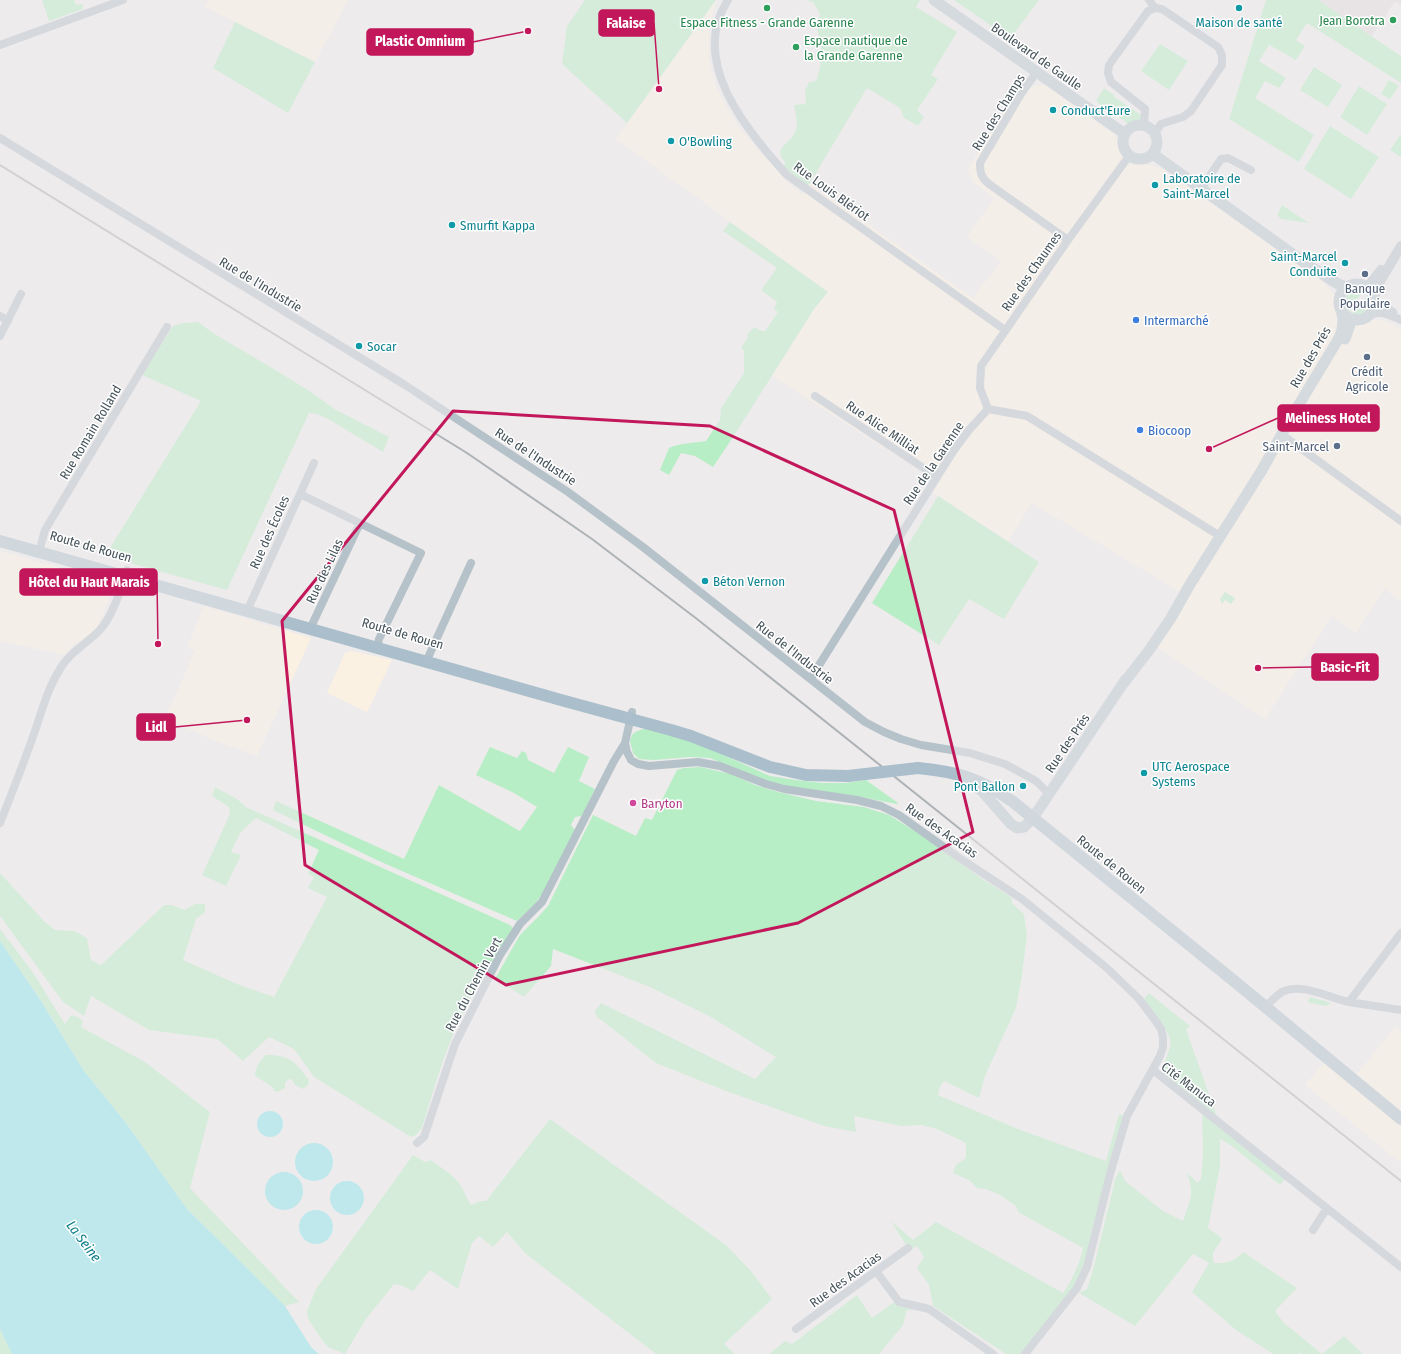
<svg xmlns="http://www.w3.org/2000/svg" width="1401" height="1354" viewBox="0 0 1401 1354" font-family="'Fira Sans Condensed',sans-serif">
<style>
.commercial{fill:#fbf1e2}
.education{fill:#dfdcde}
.green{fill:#b7eec5;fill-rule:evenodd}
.water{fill:#83e4ec}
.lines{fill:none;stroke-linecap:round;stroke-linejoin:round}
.minor{stroke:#b6c2c9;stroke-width:8}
.tertiary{stroke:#b6c2c9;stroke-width:10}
.secondary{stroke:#b6c5ce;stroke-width:11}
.primary{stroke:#aabfcb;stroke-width:12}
.rail{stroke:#adb2b6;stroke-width:2}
.primary-bridge{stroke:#aabfcb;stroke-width:12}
.marked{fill:none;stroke:#c2185b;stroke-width:3;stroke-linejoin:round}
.leisure-dot{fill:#2e9e5b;stroke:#fff;stroke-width:1.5}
.culture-dot{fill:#0f9aa8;stroke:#fff;stroke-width:1.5}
.service-dot{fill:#5c6f8a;stroke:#fff;stroke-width:1.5}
.shop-dot{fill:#3f7fe0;stroke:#fff;stroke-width:1.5}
.hotel-dot{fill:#d1479c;stroke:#fff;stroke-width:1.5}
.labels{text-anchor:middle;stroke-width:3;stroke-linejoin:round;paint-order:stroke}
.leisure-label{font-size:13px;fill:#27864d;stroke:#fff;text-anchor:end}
.culture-label{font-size:13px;fill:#0d838f;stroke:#fff;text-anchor:start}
.street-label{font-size:13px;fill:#445259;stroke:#fff}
.service-label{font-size:13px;fill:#4e5e75;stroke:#fff}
.shop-label{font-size:13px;fill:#366cbe;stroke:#fff;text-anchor:start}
.hotel-label{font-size:13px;fill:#b23c85;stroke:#fff;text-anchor:start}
.water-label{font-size:14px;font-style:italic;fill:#0b7e87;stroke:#fff}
.leader{fill:none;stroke:#c2185b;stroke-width:1.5}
.callout-dot{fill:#c2185b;stroke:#fff;stroke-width:1.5}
.callout{fill:#c2185b;stroke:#c2185b;stroke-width:1.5}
.callout-label{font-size:14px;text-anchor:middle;font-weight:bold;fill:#fff}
</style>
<rect width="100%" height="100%" fill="#eeebec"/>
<!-- commercial -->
<path class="commercial" d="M209 0H348L315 62 205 7Z
M716 0 709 28V61L717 90 739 128 788 183 803 194 809 183 973 298 1001 261 967 237 994 198 973 182 968 169 1018 87 1045 85 1115 135 1121 153 1131 165 1146 164 1161 168 1263 240 1313 272 1336 296 1340 314 1356 324 1369 320H1384L1401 329V601L1384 589 1356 633 1332 616 1265 719 1157 647 1189 597 1032 503 1008 541 932 492 938 482 772 376 814 309 828 292 616 139Z
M0 551 116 583 98 626 87 637 78 643 76 642 64 655 0 641Z
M204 606 311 638 257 756 219 742 165 719 195 651 187 647Z
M351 651 392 660 367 712 327 693 345 653Z
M1395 1027 1401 1032V1163L1305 1085 1331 1054 1356 1075Z"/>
<!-- education -->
<path class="education" d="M1318 0H1401V6L1395 1 1372 36Z"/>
<!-- green -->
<path class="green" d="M42 0H74L76 5 83 4V9L49 21Z
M585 0H716L627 123 562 64 567 26Z
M807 0H920L916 7 957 32 931 75 938 79 917 110 924 117 918 126 904 118 900 108 867 88 808 186 783 166 786 163C772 148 787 146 794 134 799 127 796 114 794 105L806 104 805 91 809 82 816 81 820 68 821 45 816 24 820 14 813 2Z
M954 0H1039L1010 39Z
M1266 0H1318L1401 56V83L1307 23 1296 40 1305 46 1296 60 1269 45 1259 61 1286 78 1279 88 1265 81 1255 98 1314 135 1299 162 1229 119Z
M235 22 315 62 288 113 213 68Z
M1160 44 1188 61 1169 90 1141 71Z
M1314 67 1342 85 1328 107 1300 90Z
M1389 80 1399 86 1390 99 1381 94Z
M1359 86 1387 104 1367 135 1340 117Z
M1104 88 1114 95V97L1141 115V121L1127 123 1096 101Z
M1330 126 1379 157 1351 199 1304 169Z
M1401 134V157L1390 150Z
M1282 205 1309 223 1281 219 1277 215Z
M730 222 828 292 814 309 737 431 713 467 695 456 681 453 669 475 660 470 669 448C681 443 693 443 706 441L720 420 721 408 744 373V351L741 348 748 337 747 335 754 327 762 331H765L778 312 774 309 777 302 761 290 777 268 723 231Z
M1357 290C1365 291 1371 298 1369 306 1368 309 1365 311 1363 313 1347 322 1335 293 1357 290ZM1363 292 1367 296 1357 307 1354 313 1350 311 1353 304Z
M198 322 213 333 277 371 311 392 336 410 389 437 383 452 328 419 317 414 309 413 227 590 105 556 201 401 142 375 173 326 184 323Z
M938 496 1039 562 1004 619 969 599 939 645 872 603Z
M1225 592 1235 598 1231 604 1225 600 1222 604 1220 599Z
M643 729H650L697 743 770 776 796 780 823 783H845L866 780 898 803 897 804 856 796 841 795 799 790 764 781 710 758 690 757 654 760 639 759 633 753 630 741 632 735 635 732Z
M490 747 517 758 522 751 526 753 528 760 554 773 568 747 589 757 579 781 595 789 582 816 575 817 571 825 575 830 545 890 535 904 517 921 379 861 273 810 276 801 404 859 439 785 520 831 537 807 514 793 476 775Z
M700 767 731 774 755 785 778 792 816 801 864 807 889 815 918 833 981 878 1012 898V903L1024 914 1027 935 1022 975 1016 1008 985 1076 979 1098 944 1081 940 1087 938 1095 1018 1129 1106 1161 1119 1114 1125 1117 1086 1259 1075 1285 1021 1354H1006L933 1306 929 1285 917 1268 924 1257 917 1246 912 1249 906 1245 891 1221 913 1240 936 1222 1063 1293C1073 1278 1079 1265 1083 1248L1018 1212 1016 1206 1000 1195 986 1189 977 1188 969 1180 953 1173 956 1165 966 1158V1143L937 1129 922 1125 901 1126 854 1116 856 1132 824 1126 726 1091 656 1063 596 1016 595 1011 601 1003 755 1079 776 1057 709 1016 650 987 553 949 551 966 524 997 495 979 520 935 538 917 548 906 593 815 636 836 645 818 652 820 677 770 684 768Z
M215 787 237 799 246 807 481 912 510 925 514 929C485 968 461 1012 444 1058 436 1081 429 1104 422 1128L416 1135 411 1137 314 1077 294 1049 269 1037 243 1061 217 1039 149 1030 91 996 84 1016 63 1002 0 916V873L44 921 55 930 74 931 87 938 91 960 101 965 164 905H172L184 910 195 904H205V912L196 919 183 960 237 984 274 997 327 897 308 888 314 877 308 874 319 850 256 818 240 833 231 852 241 855 226 886 202 875 230 814 229 807 212 796Z
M0 929 32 971 65 1024 71 1015 78 1017 83 1021 81 1027 145 1062 210 1112 190 1188 299 1302 285 1306 186 1208 126 1123 84 1071 39 998 0 941Z
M1149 993 1190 1026 1186 1029 1217 1117 1166 1078 1162 1070C1164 1062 1172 1047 1170 1039 1168 1030 1150 1007 1144 999Z
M1310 997 1329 1002 1330 1004 1326 1006 1309 1003 1308 1001Z
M266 1055C291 1055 295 1062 309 1080L308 1085 303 1089 295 1085 292 1080 289 1079 285 1083V1088L277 1092 273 1090 274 1088 268 1085V1084L255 1076C255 1067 260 1061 266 1055Z
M1202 1114 1285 1179 1280 1185 1232 1146 1220 1139V1167L1208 1228 1222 1238C1218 1249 1210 1249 1214 1263 1225 1264 1236 1261 1243 1252L1297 1288 1275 1311 1283 1322 1322 1354 1344 1336 1363 1354H1302L1301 1353 1298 1354H1273L1236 1330 1192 1292 1209 1263 1193 1254 1135 1326 1079 1293 1087 1289 1094 1266 1115 1180 1120 1170 1125 1181 1163 1211 1183 1221C1190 1199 1195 1196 1187 1173L1198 1183 1201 1178 1203 1152Z
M550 1119 726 1245 751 1271 772 1299 724 1344 735 1354H656L526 1254 507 1232 493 1247 479 1236 472 1243 458 1289 430 1270 413 1291 403 1286 394 1284 366 1319 345 1354 328 1347 322 1340 308 1319 307 1311 316 1289 413 1155 425 1162 431 1160C440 1167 452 1174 459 1183 464 1189 466 1198 471 1205L481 1201H486Z
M857 1295 872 1318 894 1302 896 1304 915 1311 907 1310 903 1325 879 1354H769L785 1341 792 1344Z
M0 1329 12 1354H0Z"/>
<!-- water -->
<path class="water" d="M0 941 39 998 84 1071 126 1123 186 1208 285 1306 311 1347 319 1354H12L0 1329Z
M257 1124a13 13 0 1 1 26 0a13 13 0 1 1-26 0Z
M295 1162a19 19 0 1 1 38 0a19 19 0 1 1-38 0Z
M265 1191a19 19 0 1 1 38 0a19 19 0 1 1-38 0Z
M330 1198a17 17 0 1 1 34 0a17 17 0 1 1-34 0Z
M299 1227a17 17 0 1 1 34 0a17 17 0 1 1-34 0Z"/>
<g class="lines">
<!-- minor -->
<path class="minor" d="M728 0C688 61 747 131 787 175L1005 330
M1149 0 1155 8
M0 45 123 0
M1036 73 1021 94 980 163C980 172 981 178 989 184L1068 240
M1144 125 1145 109 1111 82 1108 73 1109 65 1148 11 1155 8 1162 9 1218 47 1222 55V65L1191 111 1183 117 1167 122 1161 124 1155 133
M0 138 405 385 568 492 643 547 865 722 884 732 901 739 921 745 970 753 1005 764 1036 781 1049 794
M1201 189 1221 159 1228 158 1251 170
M1374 300 1393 312
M1369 315C1381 310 1390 315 1401 320
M0 316 8 321
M0 336 21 294
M815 396 937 477
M988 409 980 388 981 366 1068 240 1129 156
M988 409 1027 416 1220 536
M1281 434 1401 521
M300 494 421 553 379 639 377 648
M39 552 45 530 167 327
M247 611 314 463
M310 629 360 523
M426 662 471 563
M811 678 954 450 969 430 988 409
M625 743 627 752 631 760 638 764 649 766 698 762 720 766 766 784 784 789 857 800 881 806 899 815 958 857 1022 899 1107 968 1139 999 1155 1020 1161 1029 1163 1037V1047L1160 1056 1127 1116 1110 1174 1087 1267 1077 1288 1025 1354
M0 823C12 793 24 762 35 731 42 710 48 688 60 669 69 653 86 644 99 631 113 616 121 589 127 570
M1349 1002 1401 1010
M1265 1007C1271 1002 1277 994 1284 991 1302 983 1330 998 1349 1002L1401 933
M1153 1070 1401 1267
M417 1143 424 1137 455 1044 500 955 520 924 542 902 614 761 625 743 632 712
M1313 1230 1327 1208
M876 1271 899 1302 929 1309 993 1354
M796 1329 908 1248"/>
<!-- tertiary -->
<path class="tertiary" d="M1366 287 1370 284 1381 270
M1374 297 1379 283 1401 246"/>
<!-- secondary -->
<path class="secondary" d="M934 0 1125 134
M1123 142a17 17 0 1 1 34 0a17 17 0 1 1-34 0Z
M1153 154 1312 268C1323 272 1337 287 1348 287
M1339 302a18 18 0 1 1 36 0a18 18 0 1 1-36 0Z
M1345 339 1351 322 1355 319
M1123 684 1150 649 1171 618 1189 586 1262 470 1289 421 1339 338C1343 330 1344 319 1341 310
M968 780 982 791 1011 824 1017 828 1024 827 1033 818 1126 679"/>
<!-- primary -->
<path class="primary" d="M0 541 561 700 671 730 691 736 770 767 806 775 848 776
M918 768C958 772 979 778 1012 801L1239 985 1401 1119"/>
<!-- rail -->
<path class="rail" d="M0 165 467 453 592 539 697 619 1401 1181"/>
<!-- primary-bridge -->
<path class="primary-bridge" d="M848 776 918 768"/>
</g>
<!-- marked area -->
<path d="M0 0H1401V1354H0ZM453 411 710 426 894 510 973 832 798 923 506 985 305 865 282 621Z" fill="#eeebec" fill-opacity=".55" fill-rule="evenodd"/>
<path class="marked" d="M453 411 710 426 894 510 973 832 798 923 506 985 305 865 282 621Z"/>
<!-- markers -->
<g class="leisure-dot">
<circle cx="767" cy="8" r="4"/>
<circle cx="1393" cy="20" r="4"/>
<circle cx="796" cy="47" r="4"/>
</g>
<g class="culture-dot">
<circle cx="1239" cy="8" r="4"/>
<circle cx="1053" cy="110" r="4"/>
<circle cx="671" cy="141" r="4"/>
<circle cx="1155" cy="185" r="4"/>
<circle cx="452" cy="225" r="4"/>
<circle cx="1345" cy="263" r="4"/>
<circle cx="359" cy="346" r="4"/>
<circle cx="705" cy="581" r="4"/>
<circle cx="1144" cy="773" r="4"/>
<circle cx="1023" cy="786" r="4"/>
</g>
<g class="service-dot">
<circle cx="1365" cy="274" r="4"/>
<circle cx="1367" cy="357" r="4"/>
<circle cx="1337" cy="446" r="4"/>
</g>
<g class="shop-dot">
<circle cx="1136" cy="320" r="4"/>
<circle cx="1140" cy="430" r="4"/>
</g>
<circle class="hotel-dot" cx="633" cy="803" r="4"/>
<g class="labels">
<!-- leisure labels -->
<g class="leisure-label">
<text x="1385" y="25">Jean Borotra</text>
<text x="767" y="27" text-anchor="middle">Espace Fitness - Grande Garenne</text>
<text x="804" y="45" text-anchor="start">Espace nautique de<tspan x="804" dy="15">la Grande Garenne</tspan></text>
</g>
<!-- culture labels -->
<g class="culture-label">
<text x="1239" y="27" text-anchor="middle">Maison de santé</text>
<text x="1061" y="115">Conduct'Eure</text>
<text x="679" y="146">O'Bowling</text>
<text x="1163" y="183">Laboratoire de<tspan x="1163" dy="15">Saint-Marcel</tspan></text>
<text x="460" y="230">Smurfit Kappa</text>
<text x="1337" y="261" text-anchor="end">Saint-Marcel<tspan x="1337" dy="15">Conduite</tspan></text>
<text x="367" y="351">Socar</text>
<text x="713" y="586">Béton Vernon</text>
<text x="1152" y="771">UTC Aerospace<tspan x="1152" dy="15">Systems</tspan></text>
<text x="1015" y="791" text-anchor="end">Pont Ballon</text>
</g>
<!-- street labels -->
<g class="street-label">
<text transform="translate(1037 56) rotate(35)" y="5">Boulevard de Gaulle</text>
<text transform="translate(998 112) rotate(-58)" y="5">Rue des Champs</text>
<text transform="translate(832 191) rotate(36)" y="5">Rue Louis Blériot</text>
<text transform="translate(1031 271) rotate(-55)" y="5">Rue des Chaumes</text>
<text transform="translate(261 284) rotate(31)" y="5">Rue de l'Industrie</text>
<text transform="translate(1310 357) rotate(-60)" y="5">Rue des Prés</text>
<text transform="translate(883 427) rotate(34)" y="5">Rue Alice Milliat</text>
<text transform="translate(90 432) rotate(-59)" y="5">Rue Romain Rolland</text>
<text transform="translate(536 456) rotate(33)" y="5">Rue de l'Industrie</text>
<text transform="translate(933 463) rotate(-56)" y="5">Rue de la Garenne</text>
<text transform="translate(269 532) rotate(-66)" y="5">Rue des Écoles</text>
<text transform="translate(91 546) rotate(16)" y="5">Route de Rouen</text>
<text transform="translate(324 571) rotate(-65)" y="5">Rue des Lilas</text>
<text transform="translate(403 633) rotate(16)" y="5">Route de Rouen</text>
<text transform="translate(795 652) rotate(38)" y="5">Rue de l'Industrie</text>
<text transform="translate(1067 743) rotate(-56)" y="5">Rue des Prés</text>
<text transform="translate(942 830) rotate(35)" y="5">Rue des Acacias</text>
<text transform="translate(1112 864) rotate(39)" y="5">Route de Rouen</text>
<text transform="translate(473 984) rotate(-62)" y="5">Rue du Chemin Vert</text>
<text transform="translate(1189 1084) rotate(37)" y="5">Cité Manuca</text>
<text transform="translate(845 1279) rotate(-36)" y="5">Rue des Acacias</text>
</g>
<!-- service labels -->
<g class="service-label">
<text x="1365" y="293">Banque<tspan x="1365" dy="15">Populaire</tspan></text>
<text x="1367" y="376">Crédit<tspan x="1367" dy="15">Agricole</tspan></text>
<text x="1329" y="451" text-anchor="end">Saint-Marcel</text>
</g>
<!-- shop labels -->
<g class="shop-label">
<text x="1144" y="325">Intermarché</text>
<text x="1148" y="435">Biocoop</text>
</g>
<!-- hotel labels -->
<g class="hotel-label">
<text x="641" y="808">Baryton</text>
</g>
<!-- water labels -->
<g class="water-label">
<text transform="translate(84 1241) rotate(53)" y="5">La Seine</text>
</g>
</g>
<!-- callouts -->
<path class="leader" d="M659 89L654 23M528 31L473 42M1209 449L1278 418M158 644L157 582M1258 668L1312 667M247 720L175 727"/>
<g class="callout-dot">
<circle cx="659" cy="89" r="4"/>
<circle cx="528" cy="31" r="4"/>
<circle cx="1209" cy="449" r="4"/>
<circle cx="158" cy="644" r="4"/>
<circle cx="1258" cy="668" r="4"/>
<circle cx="247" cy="720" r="4"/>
</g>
<g class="callout">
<rect x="599" y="10" width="55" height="26" rx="4"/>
<rect x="367" y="29" width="106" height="26" rx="4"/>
<rect x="1278" y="405" width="101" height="26" rx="4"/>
<rect x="20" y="569" width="137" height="26" rx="4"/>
<rect x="1312" y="654" width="66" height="26" rx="4"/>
<rect x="137" y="714" width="38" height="26" rx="4"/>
</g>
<g class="callout-label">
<text x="626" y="28">Falaise</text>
<text x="420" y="46">Plastic Omnium</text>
<text x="1328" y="423">Meliness Hotel</text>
<text x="89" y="587">Hôtel du Haut Marais</text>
<text x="1345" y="672">Basic-Fit</text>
<text x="156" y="732">Lidl</text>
</g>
</svg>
